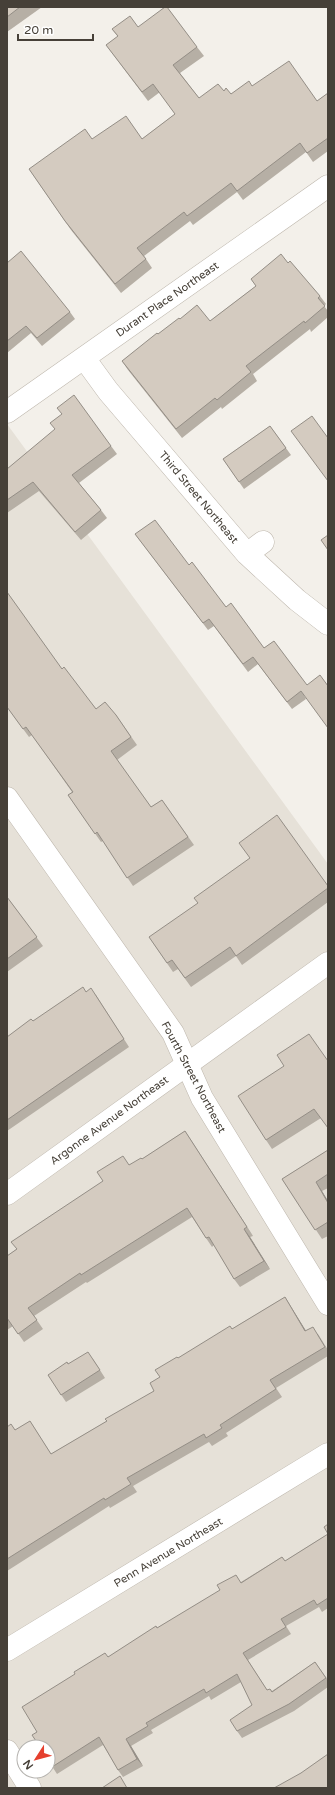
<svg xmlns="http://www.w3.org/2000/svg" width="335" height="1795" viewBox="0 0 335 1795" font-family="'Varela Round',sans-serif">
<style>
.residential{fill:#e6e1d8;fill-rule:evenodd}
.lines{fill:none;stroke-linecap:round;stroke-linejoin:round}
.minor-casing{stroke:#beb7ad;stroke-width:23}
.minor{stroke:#fff;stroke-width:22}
.wall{fill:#b6afa5}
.shaded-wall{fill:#948e86}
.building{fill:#d4cbc0;stroke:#948e86}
.labels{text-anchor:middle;stroke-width:3.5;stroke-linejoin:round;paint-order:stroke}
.street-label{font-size:11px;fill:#464038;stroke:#fff}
</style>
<rect width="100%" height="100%" fill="#f3f0ea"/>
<!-- residential -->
<path class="residential" d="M7 424 328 864V1788H7ZM24 1747H48V1771H24Z"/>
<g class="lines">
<defs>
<path id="minor" d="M84 358 108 391 247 554 297 600 328 624
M7 412 328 186
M247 554 263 542
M7 798 173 1033 202 1098 328 1304
M7 1194 328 963
M7 1650 328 1454
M7 1751 30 1788"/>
</defs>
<!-- minor casing -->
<use href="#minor" class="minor-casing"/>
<!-- minor -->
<use href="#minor" class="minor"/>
</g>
<!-- wall -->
<path class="wall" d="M7 7H42L7 32Z
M138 27 197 47 204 56 180 73 199 98 224 91 231 94 252 86 317 101 328 93V151L313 162 306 152 243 200 237 192 193 225 190 221 144 256 152 268 121 293 71 230 29 169 92 139H142L175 114 160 92 148 101 106 45 118 37 112 29Z
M7 263 70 312 75 319 42 346 31 333 7 353Z
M251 279 320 296 326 304 324 306 328 311V317L311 332 310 329 253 374 257 381 222 409 221 407 182 438 128 370 122 361 158 334 180 319 210 321 256 286Z
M270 426 291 455 244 489 223 459Z
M111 446 117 454 79 483 101 510 107 518 81 540 39 491 7 513V469Z
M135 534 189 565 226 607 264 648 274 641 306 699 292 709 258 664 248 672 214 626 208 630Z
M62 669 96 709 116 715 137 745 117 760 151 807 162 800 194 845 133 886 103 841 101 842 68 795 72 792 32 735 29 737 7 707Z
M328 886V902L242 965 236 956 191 987 178 969 173 972 149 937Z
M7 897 43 946 7 972Z
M86 992 96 995 129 1047 7 1131V1037L33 1021Z
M284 1066 321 1118 272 1149 266 1140Z
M185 1131 253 1236 250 1237 270 1269 240 1287 234 1279 214 1245 212 1247 192 1217 87 1283 86 1282 34 1316 43 1329 24 1342 13 1326 7 1330V1256L129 1165 142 1159Z
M328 1150V1188L322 1191 328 1201V1236L322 1239 282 1179Z
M285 1297 306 1331 318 1334 328 1350V1356L276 1388 282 1397 226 1433 228 1436 212 1446 209 1442 133 1486 137 1492 110 1508 109 1506 7 1571V1427L16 1430 30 1421 51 1454 107 1421 154 1391 160 1377 178 1358 232 1329Z
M93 1359 105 1378 66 1402 48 1375 68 1364Z
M328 1524V1608L322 1612 319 1607 286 1626 291 1634 248 1660 267 1690 270 1689 272 1691 315 1662 328 1680V1687L294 1711 242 1738 237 1731 252 1705 241 1682 211 1700 209 1696 151 1730 153 1733 131 1746 143 1766 123 1777 118 1770 103 1745 57 1774 48 1760 37 1732 108 1657 157 1628 241 1582 282 1557 285 1561 328 1534Z"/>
<!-- shaded-wall -->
<path class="shaded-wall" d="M185 1131 191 1140 253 1236 247 1227Z
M316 1182 322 1191 328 1201V1203Z
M244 1229 250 1237 270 1269 264 1261Z
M285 1297 290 1305 311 1339 305 1331Z
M126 1739 131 1746 143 1766 137 1759Z"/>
<!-- building -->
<path class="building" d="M7 7H20L7 17Z
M165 7H167L197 47 173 65 199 98 218 84 224 91 226 88 231 94 249 81 252 86 289 61 317 101 328 93V138L307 153 300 143 237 191 231 183 187 216 184 212 137 248 146 259 115 284 65 221 29 169 85 129 92 139 126 116 142 139 175 114 153 84 142 92 106 45 118 36 112 29 130 16 138 27Z
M21 251 70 312 37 338 26 326 7 341V263Z
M281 254 288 263 290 261 320 296 318 298 325 306 305 323 304 321 246 366 251 372 217 400 215 398 176 429 122 361 157 333 158 334 179 318 180 319 197 305 210 321 256 286 251 279Z
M74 395 111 446 72 475 101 510 75 532 33 482 7 500V469L55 429 50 423 62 414 57 408Z
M312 416 328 438V481L291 431Z
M270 426 286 448 239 482 223 459Z
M155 520 189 565 192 562 226 607 231 603 264 648 274 641 307 685 320 675 328 686V728L301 691 287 702 253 657 243 664 209 619 203 623 135 534Z
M328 535V550L321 540Z
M7 592 62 669 64 667 96 709 105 702 116 715 131 737 111 751 151 807 162 800 188 837 127 878 97 832 95 834 68 795 73 792 26 727 23 729 7 707Z
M277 815 328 886V888L236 956 230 947 185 978 172 960 167 963 149 937 198 903 194 898 250 858 239 843Z
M7 897 37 937 7 959Z
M83 987 86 992 91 988 124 1039 7 1120V1037L31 1019 33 1021Z
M309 1034 328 1061V1128L314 1109 266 1140 238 1096 284 1066 277 1055Z
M185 1131 247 1227 244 1229 264 1261 234 1279 209 1237 206 1238 187 1208 81 1275 80 1273 28 1308 37 1320 18 1334 7 1318V1256L17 1249 11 1242 103 1181 97 1172 123 1156 129 1165 141 1158 142 1159Z
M328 1150V1174L316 1182 328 1203V1222L315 1230 282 1179Z
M285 1297 305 1331 313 1327 325 1347 270 1380 276 1389 220 1425 222 1428 206 1438 204 1434 127 1478 131 1484 105 1500 104 1498 7 1559V1427L11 1424 15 1430 30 1421 51 1454 107 1421 105 1419 154 1391 150 1383 160 1377 155 1370 177 1357 178 1358 230 1326 232 1329Z
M88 1352 100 1370 61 1395 48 1375 67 1362 68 1364Z
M328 1524V1598L317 1605 314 1600 281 1619 286 1627 243 1653 267 1690 270 1689 272 1692 315 1662 326 1678 289 1704 237 1731 230 1720 252 1705 237 1674 206 1693 204 1689 146 1723 148 1726 126 1739 137 1759 118 1770 99 1737 52 1767 48 1760V1747H40L32 1735 37 1732 22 1707 75 1674 74 1672 105 1653 108 1657 156 1626 157 1628 220 1590 217 1585 236 1575 241 1583 282 1557 285 1561 328 1534 324 1527Z
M328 1754V1788H274L301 1773Z
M120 1776 127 1788H102Z"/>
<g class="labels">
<!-- street labels -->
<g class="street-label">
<text transform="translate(167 299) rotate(-35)" y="4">Durant Place Northeast</text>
<text transform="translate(199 497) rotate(50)" y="4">Third Street Northeast</text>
<text transform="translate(194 1077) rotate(62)" y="4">Fourth Street Northeast</text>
<text transform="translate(109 1120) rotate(-36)" y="4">Argonne Avenue Northeast</text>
<text transform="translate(168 1552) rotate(-31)" y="4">Penn Avenue Northeast</text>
</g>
</g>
<!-- border -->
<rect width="335" height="1795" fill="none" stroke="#464038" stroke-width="16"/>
<!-- north arrow -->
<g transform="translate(36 1759) rotate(234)"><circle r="19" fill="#ffffff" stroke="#b5b3af"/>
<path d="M0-3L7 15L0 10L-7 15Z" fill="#e5402f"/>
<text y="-6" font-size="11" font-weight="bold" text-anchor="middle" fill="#464038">N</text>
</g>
<!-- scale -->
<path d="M18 34v6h75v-6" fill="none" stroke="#464038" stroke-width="2"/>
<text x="24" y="34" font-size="12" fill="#464038" stroke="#ffffff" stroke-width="3" paint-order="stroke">20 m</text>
</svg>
